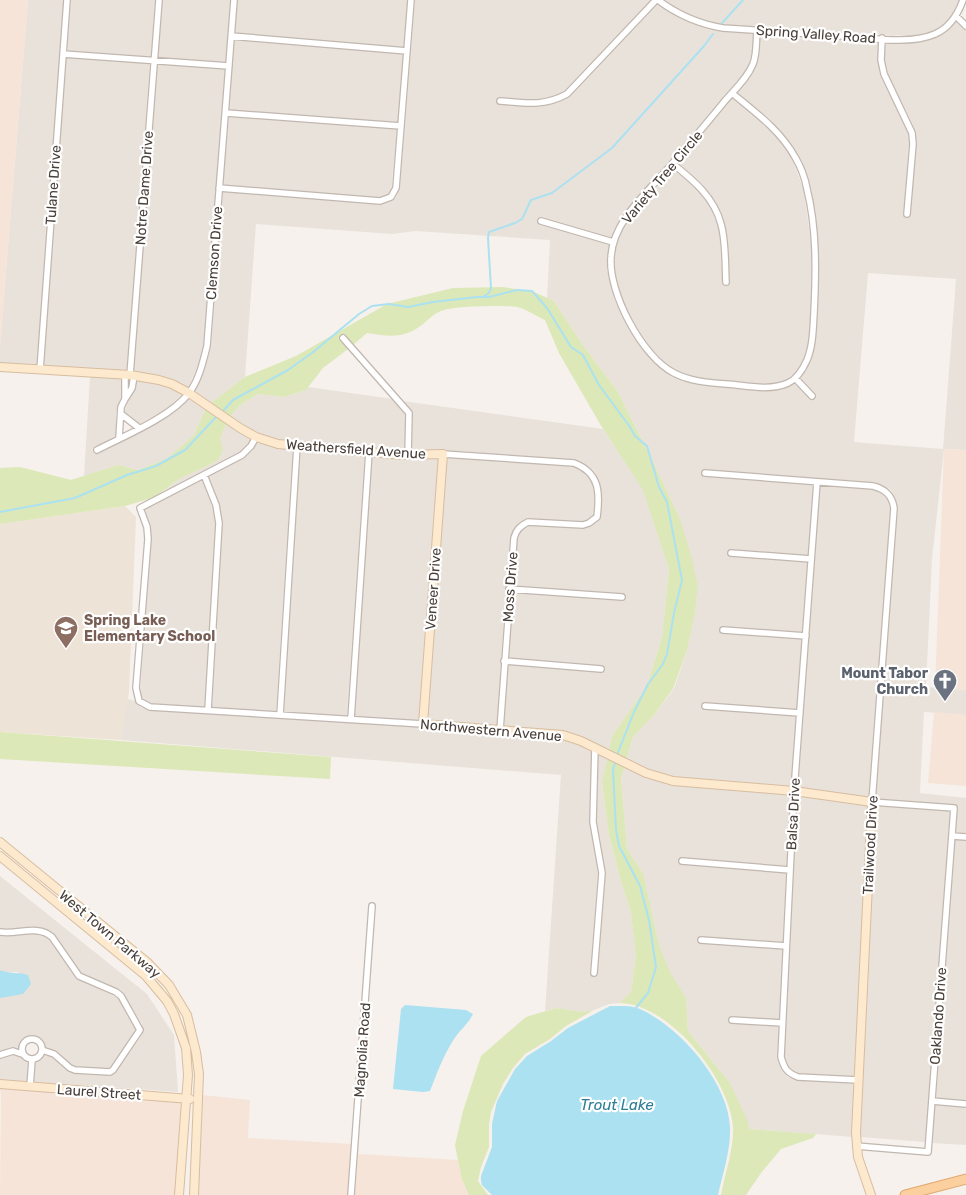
<svg xmlns="http://www.w3.org/2000/svg" width="966" height="1195" viewBox="0 0 966 1195" font-family="Rubik,sans-serif">
<style>
.residential{fill:#e9e2da;fill-rule:evenodd}
.commercial{fill:#f6e4d9}
.education{fill:#eee3d7}
.green{fill:#dce8b7}
.water{fill:#abe1f0}
.lines{fill:none;stroke-linecap:round;stroke-linejoin:round}
.stream{stroke:#abe1f0;stroke-width:2}
.street-casing{stroke:#c1b7af;stroke-width:8}
.secondary-casing{stroke:#d7bda0;stroke-width:10}
.primary-casing{stroke:#e2a86e;stroke-width:11}
.street{stroke:#fff;stroke-width:5.5}
.secondary{stroke:#fde9ce;stroke-width:8}
.primary{stroke:#fccf9f;stroke-width:9}
.labels{text-anchor:middle;stroke-width:4.5;stroke-linejoin:round;paint-order:stroke}
.street-label{font-size:14px;fill:#4a403a;stroke:#fff}
.education-label{font-size:14px;font-weight:bold;fill:#785e54;stroke:#fff;text-anchor:start}
.worship-label{font-size:14px;font-weight:bold;fill:#5b616d;stroke:#fff;text-anchor:end}
.water-label{font-size:15px;font-style:italic;fill:#2c7d95;stroke:#fff}
</style>
<rect width="100%" height="100%" fill="#f6f1ec"/>
<!-- residential -->
<path class="residential" d="M28 0H64L37 366 0 364V346Z
M71 0H155L151 57 67 51Z
M162 0H230L226 63 158 58Z
M237 0H408L404 48 235 34Z
M415 0H651L565 92 556 97 538 101 497 97V103L539 107 559 102 569 97 657 3 669 12 705 28 725 32 754 33 752 52 750 63 742 76 631 206 619 223 611 238 539 217 537 223 609 244 607 270 615 301 632 332 644 350 653 361 671 376 686 382 702 385 761 390 777 389 789 386 794 382 812 400 817 396 799 378 810 361 815 341 819 274 818 249 811 189 806 173 790 143 769 119 736 93 748 80 756 65 759 52 760 34 879 41 878 60 880 75 909 134V144L904 216 910 217 916 144 915 133 912 123 887 73 884 60 885 41 925 40 944 33 956 21 966 30V450L944 449 932 559 926 687 966 690V715L924 712 920 793 966 798V834H955L957 805 876 799 897 508 896 501 891 490 883 486 873 483 702 471V476L813 484 808 556 728 550V556L808 562 802 633 720 627V633L802 639 797 710 701 703V709L797 715 791 788 674 778 648 770 626 760 633 737 654 715 674 689 687 650 695 613 698 586 680 519 657 470 618 392 583 345 554 301 547 298 550 240 415 231 392 234 256 224 245 377 211 403 193 392 206 365 211 347 223 191 380 204 392 201 396 198 400 188ZM868 273 956 279 943 449 854 442Z
M663 0H960L953 15 940 28 923 35 912 36 723 25 707 23 689 15 673 7Z
M234 40 404 54 398 123 229 110Z
M66 57 150 63 127 372 43 367Z
M157 64 225 69 204 346 199 363 188 388 133 373Z
M732 98 764 123 785 146 793 160 804 191 812 250 813 274 809 341 804 359 797 372 787 380 775 383 761 384 703 379 675 371 666 364 650 347 638 330 621 299 614 270 616 243 625 226 673 168 697 188 714 212 719 226 723 285H729L725 225 720 210 702 184 677 163Z
M229 116 397 129 391 193 380 198 223 185Z
M90 376 122 378 121 398 116 413V436L92 449 96 454 167 417 179 408 190 397 206 408 194 435 166 459 138 470 118 465 84 476Z
M137 379 171 387 184 393 163 412 139 424 124 413 128 400 135 389Z
M308 387 393 399 405 413V452L278 441 257 434 230 417 239 406 258 394 284 397 306 390Z
M403 401 603 429 644 490 669 569 662 637 647 686 612 736 609 751 598 745 504 727 508 664 604 672V666L508 658 513 592 625 600V594L513 586 517 539 519 533 523 528 529 525H537L583 528 590 526 600 520 602 502 599 482 594 471 586 465 574 460 460 451 412 452V413Z
M227 422 251 438 245 449 160 494 179 479 217 461 220 439Z
M258 441 293 449 276 712 212 707 222 524 219 504 208 476 250 453Z
M300 450 365 455 347 716 283 712Z
M372 456 439 457 420 721 354 717Z
M446 457 574 466 588 474 593 483 595 502 593 515 587 521 575 523 527 519 518 524 513 531 510 538 506 586 497 727 426 721Z
M202 480 212 506 216 524 205 707 151 704 142 700 140 695 151 540 145 509Z
M820 485 872 489 881 491 886 496 891 508 869 798 798 789Z
M127 699 135 701 142 708 150 710 422 727 562 738 592 749 590 822 598 873 590 975 596 976 605 873 596 822 598 752 608 757 602 784 609 835 621 881 631 913 636 956 631 992 619 1003 609 1004 594 1010 583 1012 556 1008 545 1011 561 775 121 740Z
M625 765 645 775 673 784 791 794 787 866 679 858 678 864 786 872 783 943 698 937 697 943 783 949 779 1020 729 1017V1022L779 1026 777 1058 781 1068 787 1077 798 1080 855 1083 853 1137 749 1129 730 1083 688 1031 686 998 671 975 659 945 643 873 627 849 621 779Z
M797 795 869 805 855 1077 798 1074 791 1072 787 1065 784 1057Z
M875 805 950 811 926 1142 859 1137Z
M955 840H966V1101L936 1099Z
M0 876 147 994 174 1035 178 1092 34 1082 35 1062 39 1061 44 1054 52 1057 67 1070 74 1073 112 1074 116 1071 142 1035 143 1029 142 1024 123 994 118 989 81 974 55 935 50 931 42 928 0 929Z
M34 934H42L50 939 76 978 118 998 135 1026 136 1032 109 1069 71 1066 56 1052 45 1048 40 1039 33 1036 26 1037 20 1041 18 1050 0 1052V998L19 972H5L0 970V935Z
M13 1055 20 1057 28 1062 27 1082 0 1080V1058Z
M935 1105 966 1107V1145L932 1143Z"/>
<!-- commercial -->
<path class="commercial" d="M0 0H28L0 346Z
M944 449 966 450V690L935 688Z
M934 712 966 715V786L928 783Z
M0 1087 183 1101 176 1195H0L1 1097Z
M202 1095 250 1100 248 1138 351 1144 348 1195H197Z
M358 1154 458 1160 462 1180 469 1195H355Z"/>
<!-- education -->
<path class="education" d="M125 506 136 517 129 692 121 740 0 732V524Z"/>
<!-- green -->
<path class="green" d="M503 287 534 292 554 301 583 345 618 392 657 470 680 519 691 555 698 586 695 613 687 650 673 689 654 715 633 737 626 760 609 751 612 736 647 686 662 637 669 569 643 490 600 424 559 353 545 320C536 316 526 309 517 307 503 305 457 306 444 310 433 313 428 321 419 327 402 339 386 336 367 333L353 345 343 334 338 338 348 349 323 368 306 390 284 397 258 394 239 406 230 417 211 403 245 377 296 356 387 304 453 288Z
M206 408 227 422 220 439 223 451 217 461 179 479 155 497 125 506 0 524V468L20 467 71 480 118 465 138 470 166 459 194 435Z
M0 732 331 757 330 779 0 759Z
M608 757 625 765 621 779 627 849 643 873 659 945 671 974 686 998 688 1031 730 1083 748 1122 749 1129 816 1134 813 1138 781 1149 761 1173 746 1195H721C725 1173 734 1149 733 1127 730 1079 669 1003 619 1003L631 992 636 956 631 913 621 881 609 835 602 783Z
M556 1008 583 1012 594 1010 566 1026 550 1039 525 1054 513 1068 503 1084 491 1112 489 1124V1147L481 1167 478 1181 488 1195H469L462 1180 455 1145 463 1111 481 1056 526 1017Z"/>
<!-- water -->
<path class="water" d="M0 970C9 974 19 972 28 975L31 984 23 994 0 998Z
M405 1005 466 1010 473 1014C468 1024 460 1030 454 1039 443 1056 437 1073 430 1091L423 1092 393 1089 401 1009Z
M610 1006C619 1006 631 1005 640 1009 680 1027 728 1082 730 1127 731 1149 723 1173 718 1195H492L482 1185 481 1181V1176L492 1147V1124L497 1101 515 1069 527 1056 551 1041 568 1028Z"/>
<g class="lines">
<!-- stream -->
<path class="stream" d="M722 23 743 0
M483 297 489 293 491 288 488 238 489 232 515 223 522 219 531 200 552 193 612 148 704 46 713 34
M224 410 233 400 288 370 312 353 359 314 372 306 389 304 408 307 433 302 477 297H489L517 290 532 291 547 308 571 347 583 355 599 385 630 427 635 436 647 446 659 487 667 502 682 580 674 613 667 654 663 664 648 684 634 712 617 755
M0 512 75 498 127 475 156 466 185 450 216 417
M616 760 613 769 616 830 619 846 640 886 649 920 656 967 648 993 635 1009"/>
<defs>
<path id="street" d="M658 0C678 15 699 24 723 28 763 31 804 33 844 36 871 38 910 45 935 34 949 28 958 14 963 0
M956 16 966 26
M231 36 407 51
M882 38 881 60 884 74 912 133 913 144 907 214
M63 54 229 66
M732 93C755 112 780 130 795 157 801 167 805 178 807 189 817 229 816 273 814 313 813 329 813 346 807 360 803 369 797 379 788 383 773 390 753 387 737 385 716 383 693 383 674 373 642 357 608 292 611 257 613 220 649 191 671 165 689 144 707 123 724 102 734 90 747 79 753 64 757 54 756 42 757 30
M500 101C525 103 543 107 567 94L656 0
M226 113 401 126
M673 164C693 180 714 197 721 224 726 241 725 264 726 282
M219 188 380 201 391 197 396 188 411 0
M541 221 613 242
M343 338 409 413 408 455
M40 370 67 0
M130 375 159 0
M795 378 812 396
M125 397V375
M121 414 139 428
M256 437 251 446 242 455 140 508 147 527 148 539 136 688 139 701 150 707 423 724
M119 438 121 407 125 399 132 388 134 376
M97 450C124 436 171 417 189 393 199 380 203 362 207 346L234 0
M443 454 574 463C600 473 600 493 597 517L589 523 583 525 528 522C520 526 516 530 514 538L500 730
M705 473 873 486C885 489 892 495 894 508L872 802 954 808 928 1152 856 1146
M204 475 216 505 219 523 208 710
M817 482 794 791 781 1057C784 1068 787 1073 798 1077L858 1080
M731 553 811 559
M509 589 622 597
M723 630 806 636
M504 661 601 669
M705 706 800 713
M280 715 297 446
M351 719 369 452
M952 836 966 837
M682 861 790 870
M0 932C17 935 38 924 52 937L79 976 116 992 121 996 140 1030 113 1070 110 1072 75 1070 70 1068 54 1054 42 1050
M701 940 786 946
M594 973 602 873 593 822 595 747
M732 1020 782 1023
M22 1049a10 10 0 1 1 20 0a10 10 0 1 1-20 0Z
M0 1055 13 1051 22 1054
M30 1086 32 1060
M932 1101 966 1104
M351 1195 372 906"/>
<path id="secondary" d="M0 367 130 375 159 380 172 384 189 393 240 428 256 437 278 444 403 455 443 454 423 724 563 735 581 741 646 773 673 781 794 791 872 802 856 1133 858 1157 871 1195
M0 842 147 962 169 985 187 1015 196 1052 199 1074 194 1195
M0 856 146 976 167 1001 174 1014 186 1048 188 1075 179 1195
M0 1084 190 1099"/>
<path id="primary" d="M905 1195 966 1179"/>
</defs>
<!-- street casing -->
<use href="#street" class="street-casing"/>
<!-- secondary casing -->
<use href="#secondary" class="secondary-casing"/>
<!-- primary casing -->
<use href="#primary" class="primary-casing"/>
<!-- street -->
<use href="#street" class="street"/>
<!-- secondary -->
<use href="#secondary" class="secondary"/>
<!-- primary -->
<use href="#primary" class="primary"/>
</g>
<!-- icons -->
<defs>
<symbol id="school-pin" viewBox="-11 -11 22 30"><path d="M0 17L-7.5 6A9.5 9.5 0 1 1 7.5 6Z" fill="#8d6e63" stroke="#fff"/><path d="M0-5L7-2L0 1L-7-2ZM-4 1L0 2.5L4 1V4Q0 6-4 4Z" fill="#fff"/></symbol>
<symbol id="church-pin" viewBox="-11 -11 22 30"><path d="M0 17L-7.5 6A9.5 9.5 0 1 1 7.5 6Z" fill="#6b7280" stroke="#fff"/><path d="M-1.2-6h2.4v3.5h3.3v2.4h-3.3V6h-2.4V-.1h-3.3v-2.4h3.3Z" fill="#fff"/></symbol>
</defs>
<g fill-rule="evenodd">
<use href="#school-pin" x="52" y="614" width="28" height="38"/>
<use href="#church-pin" x="931" y="667" width="28" height="38"/>
</g>
<g class="labels">
<!-- street labels -->
<g class="street-label">
<text transform="translate(816 34) rotate(4)" y="5">Spring Valley Road</text>
<text transform="translate(662 177) rotate(-50)" y="5">Variety Tree Circle</text>
<text transform="translate(53 185) rotate(-86)" y="5">Tulane Drive</text>
<text transform="translate(144 188) rotate(-86)" y="5">Notre Dame Drive</text>
<text transform="translate(214 253) rotate(-86)" y="5">Clemson Drive</text>
<text transform="translate(356 449) rotate(4)" y="5">Weathersfield Avenue</text>
<text transform="translate(510 587) rotate(-86)" y="5">Moss Drive</text>
<text transform="translate(433 589) rotate(-86)" y="5">Veneer Drive</text>
<text transform="translate(491 730) rotate(5)" y="5">Northwestern Avenue</text>
<text transform="translate(793 814) rotate(-87)" y="5">Balsa Drive</text>
<text transform="translate(870 845) rotate(-87)" y="5">Trailwood Drive</text>
<text transform="translate(110 934) rotate(40)" y="5">West Town Parkway</text>
<text transform="translate(938 1016) rotate(-86)" y="5">Oaklando Drive</text>
<text transform="translate(362 1050) rotate(-86)" y="5">Magnolia Road</text>
<text transform="translate(99 1092) rotate(4)" y="5">Laurel Street</text>
</g>
<!-- education labels -->
<g class="education-label">
<text x="84" y="625">Spring Lake<tspan x="84" dy="16">Elementary School</tspan></text>
</g>
<!-- worship labels -->
<g class="worship-label">
<text x="928" y="678">Mount Tabor<tspan x="928" dy="16">Church</tspan></text>
</g>
<!-- water labels -->
<g class="water-label">
<text x="617" y="1110">Trout Lake</text>
</g>
</g>
</svg>
